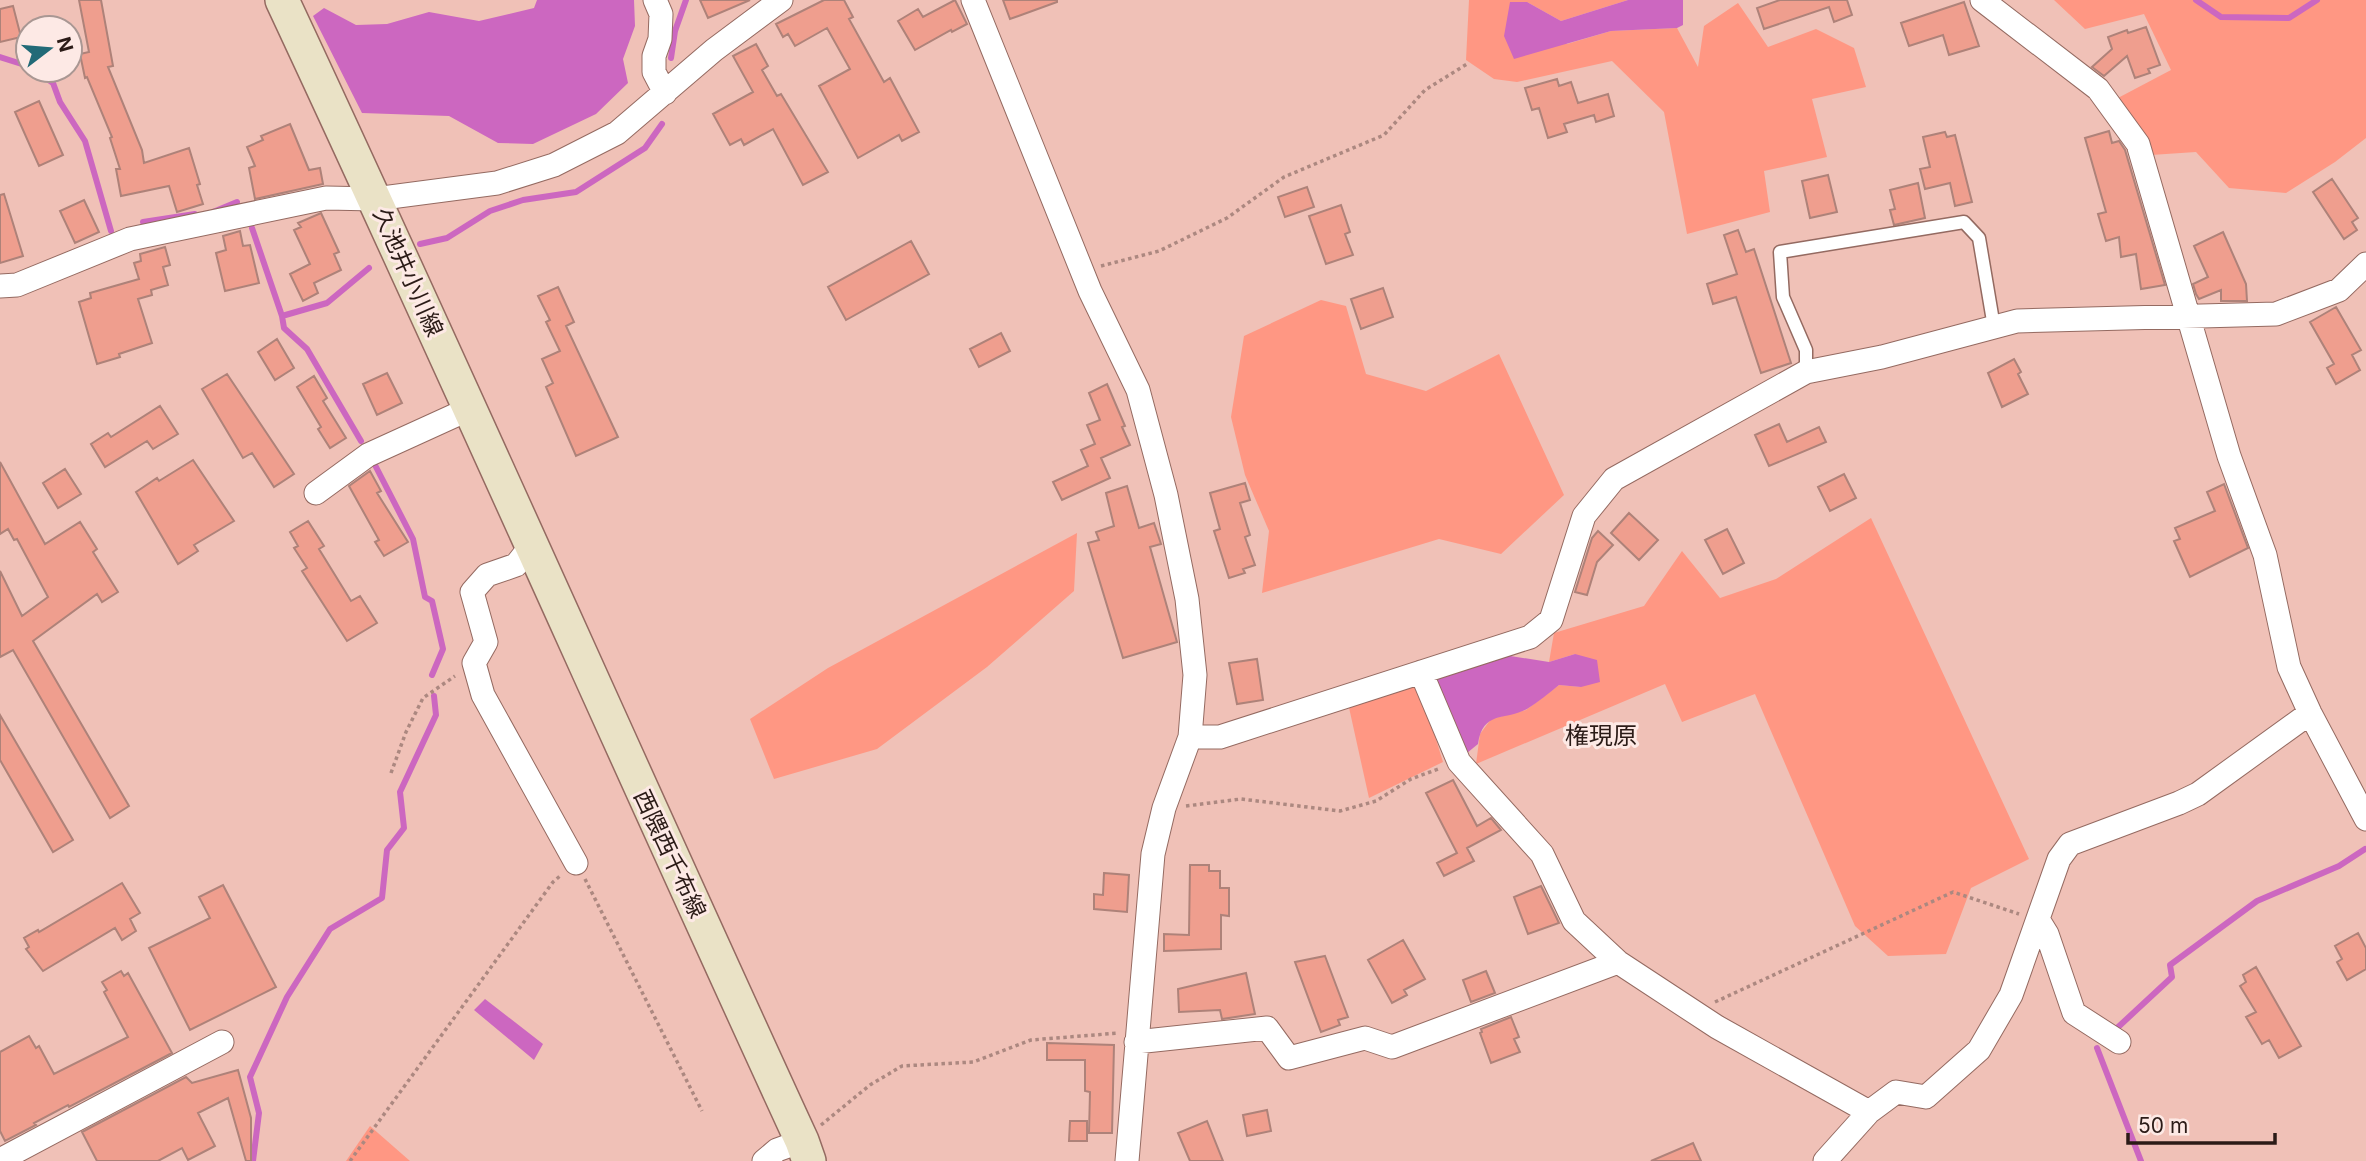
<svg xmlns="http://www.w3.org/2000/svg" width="2366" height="1161" viewBox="0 0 2366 1161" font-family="Inter,'Noto Sans JP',sans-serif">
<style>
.green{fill:#ff9783}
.water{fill:#cc67c0}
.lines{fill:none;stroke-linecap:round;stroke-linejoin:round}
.stream{stroke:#cc67c0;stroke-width:6}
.building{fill:#ef9e8e;stroke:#ae8279;stroke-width:2}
.lane-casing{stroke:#946a61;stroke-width:15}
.street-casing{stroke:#946a61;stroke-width:25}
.secondary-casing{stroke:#946a61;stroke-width:36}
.path{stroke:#ac8880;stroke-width:3.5;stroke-dasharray:3.5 3.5;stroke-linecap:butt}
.lane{stroke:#fff;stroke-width:12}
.street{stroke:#fff;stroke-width:23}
.secondary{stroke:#eae2c6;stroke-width:33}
.labels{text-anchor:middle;stroke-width:6;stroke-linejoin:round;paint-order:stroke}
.street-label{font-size:23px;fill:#2b1b17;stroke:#fde9e5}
.neighbourhood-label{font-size:24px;fill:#2b1b17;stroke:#fde9e5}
</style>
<rect width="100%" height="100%" fill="#f0c1b7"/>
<!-- green -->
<path class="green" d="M1469 0H1628L1561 21 1527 2 1567 44 1611 31 1677 28 1698 67 1704 26 1738 3 1768 47 1816 29 1854 48 1866 87 1812 99 1827 157 1764 171 1770 212 1687 234 1664 112 1612 61 1517 82 1494 79 1466 60Z
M2054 0H2366V138L2335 162 2286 193 2229 188 2196 152 2151 155 2116 99 2171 70 2144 14 2085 29Z
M1321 300 1346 306 1366 374 1426 391 1499 354 1564 495 1501 554 1439 539 1262 593 1269 531 1245 475 1231 417 1244 336Z
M1871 518 2029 859 1971 888 1946 954 1888 956 1855 926 1755 694 1682 722 1665 684 1476 764 1480 734 1491 719 1526 710 1559 685 1581 687 1575 654 1549 662 1554 633 1644 606 1682 551 1720 598 1776 579Z
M1077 533 1074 591 987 667 877 749 774 779 750 719 828 668Z
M1419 684 1443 762 1369 798 1348 703Z
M370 1126 410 1161H346Z"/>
<!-- water -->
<path class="water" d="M537 0H634L635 26 623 59 628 83 596 114 533 144 498 143 449 116 362 113 313 16 324 8 356 25 387 24 429 12 479 21 534 8Z
M1628 0H1683V25L1677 28 1611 31 1514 59 1504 36 1510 2H1527L1561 21Z
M1575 654 1597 660 1600 682 1581 687 1559 685C1549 693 1538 702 1527 709 1505 721 1483 710 1478 744L1467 753 1436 680 1504 655 1549 662Z
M485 999 543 1044 534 1060 474 1010Z"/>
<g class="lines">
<!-- stream -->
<path class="stream" d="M2196 0 2221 17 2289 18 2317 0
M0 57 28 66
M671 58 675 31 686 0
M35 70 53 83 60 102 85 141 111 231
M213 212 237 202
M143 222 195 214
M252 228 282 316 327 303 369 268
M420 244 447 238 490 211 523 200 576 192 645 148 662 124
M282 316 284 328 307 349 361 441
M375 465 413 539 425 597 432 601 443 649 432 675
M2116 1029 2172 977 2170 965 2257 901 2339 866 2365 849
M2097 1048 2141 1161
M253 1161 259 1113 250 1077 287 997 330 929 382 898 387 850 404 828 400 792 436 715 434 696"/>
</g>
<!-- building -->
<path class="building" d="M79 0H101L113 66 108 67 142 150 144 163 189 148 200 184 197 185 203 204 177 212 169 186 121 196 116 169H120L110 138 112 137 87 77 85 78 80 54 89 52Z
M700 0H750L708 18Z
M824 0H844L853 17 849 19 884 82 890 78 919 132 902 141 899 135 858 158 819 86 850 69 827 28 795 46 788 34 783 37 776 24Z
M955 0 967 24 952 32 951 30 915 50 898 21 918 9 923 17Z
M1003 0H1057V2L1010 19Z
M1780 0H1847L1852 15 1834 22 1829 7 1764 29 1757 8Z
M1964 2 1979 46 1949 55 1943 35 1909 46 1901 23Z
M13 6 21 37 0 42V9Z
M2146 27 2160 65 2148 69 2150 73 2135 78 2127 56 2104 76 2092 67 2112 49 2108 37 2127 30 2128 33Z
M756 44 768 66 762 70 777 96 781 94 828 172 803 185 773 129 744 145 741 139 730 145 713 114 753 92 733 56Z
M1557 79 1559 86 1571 82 1578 103 1608 94 1614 116 1596 122 1594 115 1564 124 1567 132 1548 138 1539 108 1532 110 1525 88Z
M39 101 63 155 39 166 15 112Z
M290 124 309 170 320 168 323 184 255 199 249 168 255 166 247 147 263 140 261 136Z
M2109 131 2112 143 2119 141 2125 150 2165 285 2141 289 2136 254 2121 257 2119 237 2106 241 2098 214 2106 212 2085 138Z
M1945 132 1947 137 1955 135 1972 202 1955 206 1950 183 1925 189 1920 169 1930 167 1923 137Z
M1828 175 1837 212 1810 218 1802 181Z
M2332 179 2358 218 2352 222 2357 230 2344 239 2313 192Z
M1918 183 1925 218 1894 225 1890 210 1895 209 1890 190Z
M1307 187 1314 207 1285 217 1278 197Z
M4 194 23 256 0 263V195Z
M84 200 99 232 75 243 60 211Z
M1341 205 1350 232 1345 234 1353 255 1326 264 1309 216Z
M321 213 339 252 334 254 341 270 314 283 318 293 303 301 290 274 310 264 294 230 301 227 298 223Z
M1738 230 1746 252 1754 249 1791 363 1761 373 1736 297 1713 304 1707 284 1737 274 1724 235Z
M240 231 243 246 250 245 259 283 225 291 216 253 226 250 223 236Z
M2223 232 2246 284 2247 301H2221V290L2199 299 2196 294 2193 284 2208 277 2194 246Z
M911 241 929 274 846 320 828 287Z
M165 247 170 265 163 267 168 285 151 290 152 295 138 299 152 343 119 354 120 357 97 364 79 302 91 298 90 293 139 279 134 263 141 261 140 254Z
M558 287 574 322 566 326 618 437 576 456 546 387 553 383 542 359 560 351 546 322 550 320 538 296Z
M1383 288 1393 317 1361 329 1351 299Z
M2336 307 2361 350 2352 355 2360 370 2336 384 2327 368 2334 364 2310 322Z
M1001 333 1010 351 979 367 970 349Z
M277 339 294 368 275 380 258 352Z
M2014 359 2021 372 2018 374 2028 394 2002 407 1988 373Z
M387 373 402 403 377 415 363 384Z
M227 374 294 474 274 487 252 453 243 458 202 389Z
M314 376 327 398 323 401 346 438 330 448 318 429 321 427 297 387Z
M1107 384 1125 426 1122 427 1130 445 1101 458 1110 478 1062 500 1053 482 1088 466 1081 450 1095 444 1087 425 1100 420 1089 393Z
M160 406 178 434 153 449 147 441 105 467 91 444 108 433 111 437Z
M1779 424 1787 442 1819 427 1826 442 1769 466 1755 435Z
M193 460 234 521 194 545 198 551 178 564 136 492 157 478 159 481Z
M0 462 45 544 80 522 97 549 93 552 118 592 102 602 97 594 33 641 129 806 110 818 13 650 0 657V571L22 616 48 597 17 539 14 540 8 529 0 534Z
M65 469 81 494 58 508 43 483Z
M370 471 381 491 377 493 408 542 384 556 375 542 379 540 349 486Z
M1844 474 1856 498 1830 511 1818 487Z
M1245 483 1250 500 1240 503 1250 535 1245 537 1255 565 1243 569 1245 573 1229 578 1214 531 1220 529 1210 493Z
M2224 484 2248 548 2190 577 2174 541 2180 539 2175 528 2215 511 2207 492Z
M1127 486 1139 528 1154 523 1161 544 1150 547 1177 642 1123 658 1088 543 1099 540 1096 532 1114 526 1106 493Z
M1629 513 1658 540 1639 560 1611 533Z
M308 521 324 546 319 549 351 601 360 596 377 623 347 641 302 571 307 568 294 548 298 546 290 532Z
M1727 529 1744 563 1723 574 1705 540Z
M1598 531 1613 545 1597 562 1587 595 1575 592 1592 538Z
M1257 659 1263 700 1237 704 1229 663Z
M0 715 73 840 53 852 0 760Z
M1453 780 1477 826 1491 818 1501 830 1467 848 1474 861 1444 876 1437 863 1457 853 1426 793Z
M1190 865H1209V871H1220V888H1229V916L1221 915V949L1164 951V934L1189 935Z
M1104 873 1129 875 1127 912 1094 909V894L1103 895Z
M122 883 140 913 130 919 136 931 122 940 115 928 43 971 26 949 29 947 24 938 38 930 39 932Z
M223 885 276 987 190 1030 149 948 210 918 199 897Z
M1541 886 1559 923 1528 934 1514 897Z
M2358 933 2366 948V969L2347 980 2337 962 2342 959 2335 946Z
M1403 940 1425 979 1404 990 1407 995 1392 1003 1368 960Z
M1325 956 1348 1017 1338 1020 1340 1025 1321 1032 1295 962Z
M2256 967 2301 1046 2279 1058 2269 1040 2262 1044 2246 1017 2256 1012 2240 986 2246 982 2243 975Z
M121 971 124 976 128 973 172 1053 69 1107 68 1105 34 1123 36 1125 5 1141 0 1131V1052L29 1036 36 1048 39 1046 54 1074 128 1037 104 992 107 990 102 982Z
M1486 971 1495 993 1471 1002 1463 980Z
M1246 973 1255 1014 1222 1019 1220 1010 1179 1012 1178 989Z
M1511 1017 1519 1037 1514 1039 1520 1052 1491 1063 1480 1033 1482 1032 1481 1029Z
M1047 1043 1114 1045 1112 1133H1089L1090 1092 1085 1091V1060H1047Z
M238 1070 251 1118V1161H246L228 1098 198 1113 215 1146 188 1160 182 1148 158 1161H97L82 1132 186 1077 192 1083Z
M1267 1110 1271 1131 1247 1136 1243 1115Z
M1070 1121H1087V1141H1069Z
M1207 1121 1223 1161H1190L1178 1133Z
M1693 1143 1701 1161H1651Z"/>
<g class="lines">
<defs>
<path id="lane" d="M1806 372V350L1783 297 1780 252 1964 222 1979 238 1994 327"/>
<path id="street" d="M655 0 661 14 660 39 654 56V72L665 93
M973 0 1090 291 1138 390 1166 495 1187 599 1195 675 1190 737 1164 808 1153 854 1127 1161
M1982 0 2098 89 2138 144 2229 456 2265 555 2289 667 2310 713 2366 819
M0 286 17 285 130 239 326 198 375 199 497 183 554 165 617 133 714 50 781 0
M316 493 368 455 469 409
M531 546 516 565 487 575 472 592 486 642 474 663 483 695 576 863
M1421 672 1459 762 1542 854 1574 921 1618 962 1717 1027 1869 1112
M1190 737H1220L1530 637 1551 620 1584 516 1614 479 1806 372 1882 357 2017 321 2276 314 2339 290 2366 264
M2039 921 2047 934 2074 1013 2119 1042
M1136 1042 1267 1028 1289 1058 1365 1038 1392 1047 1618 962
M0 1160 222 1042
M764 1161 777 1150 802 1141
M1825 1161 1869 1112 1896 1092 1926 1097 1979 1050 2011 995 2059 859 2070 844 2179 803 2198 794 2310 713"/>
<path id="secondary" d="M282 0C459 378 627 761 802 1141L809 1161"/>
</defs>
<!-- lane casing -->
<use href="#lane" class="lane-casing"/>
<!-- street casing -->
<use href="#street" class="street-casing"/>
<!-- secondary casing -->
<use href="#secondary" class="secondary-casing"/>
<!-- path -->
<path class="path" d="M1101 266 1159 251 1227 218 1284 177 1384 135 1425 90 1467 64
M391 773 406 732 423 698 455 676
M1186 806 1241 799 1340 811 1376 801 1411 779 1441 768
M585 879 702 1111
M1715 1002 1953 892 2019 914
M821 1125 870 1085 902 1066 973 1062 1031 1040 1119 1033
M350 1161 553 882 560 876"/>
<!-- lane -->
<use href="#lane" class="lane"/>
<!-- street -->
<use href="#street" class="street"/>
<!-- secondary -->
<use href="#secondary" class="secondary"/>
</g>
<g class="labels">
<!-- street labels -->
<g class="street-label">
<text transform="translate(408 272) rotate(66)" y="8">久池井小川線</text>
<text transform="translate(670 854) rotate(65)" y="8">西隈西千布線</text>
</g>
<!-- neighbourhood labels -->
<g class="neighbourhood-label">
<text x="1601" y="744">権現原</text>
</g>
</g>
<!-- north arrow -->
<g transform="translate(49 49) rotate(74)"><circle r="33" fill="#fde9e5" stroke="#a99793" stroke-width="2"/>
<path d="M0-5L12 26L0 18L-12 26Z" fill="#226a77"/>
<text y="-10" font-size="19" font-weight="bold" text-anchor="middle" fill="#2b1b17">N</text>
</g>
<!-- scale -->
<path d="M2128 1133v10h147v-10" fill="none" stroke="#2b1b17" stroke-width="3.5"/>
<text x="2138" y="1133" font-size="21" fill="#2b1b17" stroke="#fde9e5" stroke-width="5" paint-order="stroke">50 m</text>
</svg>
